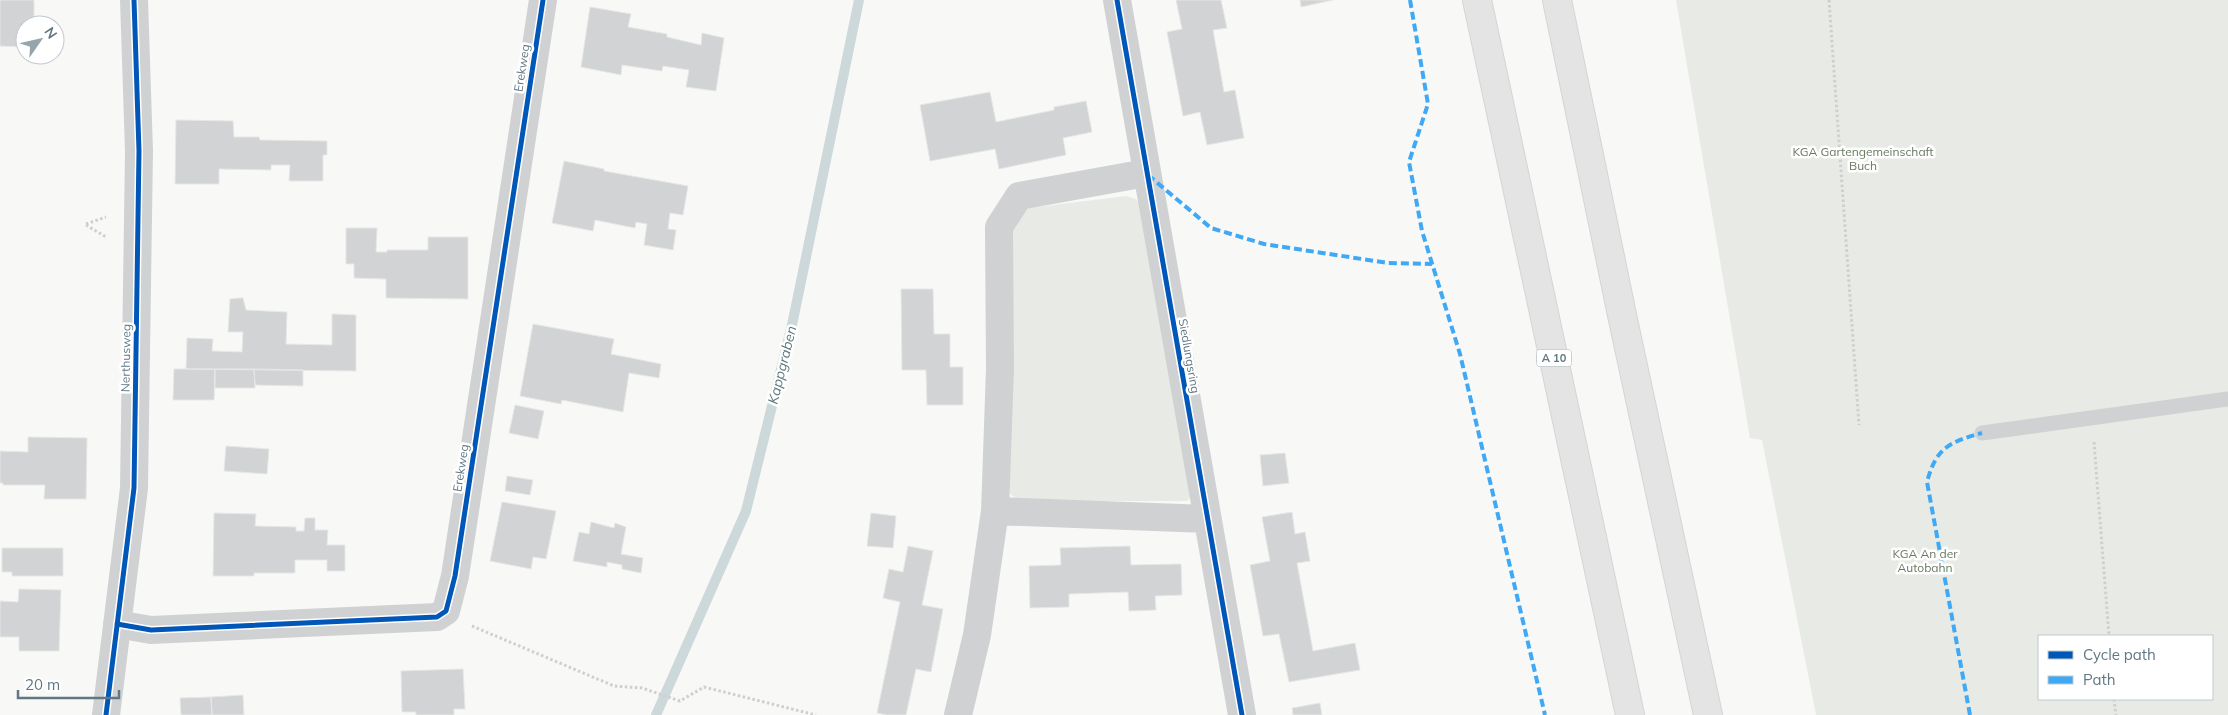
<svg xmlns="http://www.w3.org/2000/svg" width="2228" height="715" viewBox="0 0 2228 715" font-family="Mulish,sans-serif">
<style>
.green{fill:#e8ebe5;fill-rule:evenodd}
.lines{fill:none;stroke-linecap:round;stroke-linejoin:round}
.stream{stroke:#cdd8da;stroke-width:10}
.building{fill:#d1d3d4;stroke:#e7e7e6}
.highway-casing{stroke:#d4d5d5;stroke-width:30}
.path{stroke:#cecfd0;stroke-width:3;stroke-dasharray:2.5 2.5;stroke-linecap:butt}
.lane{stroke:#d0d1d2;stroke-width:15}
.street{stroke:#d0d1d2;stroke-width:28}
.highway{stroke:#e3e4e3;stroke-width:28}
.quiet{stroke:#3fa9f5;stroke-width:4;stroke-dasharray:8 4;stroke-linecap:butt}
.cycleway-casing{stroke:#fff;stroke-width:8}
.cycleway{stroke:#0057b8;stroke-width:5}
.labels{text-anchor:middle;stroke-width:5;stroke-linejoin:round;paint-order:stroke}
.shield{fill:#fff;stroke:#90a0a9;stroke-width:1}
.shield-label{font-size:11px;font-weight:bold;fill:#617884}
.street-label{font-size:12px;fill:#617884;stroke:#fff}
.park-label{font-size:12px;fill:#687a60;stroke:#fff}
.water-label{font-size:14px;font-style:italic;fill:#5c787e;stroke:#fff}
</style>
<rect width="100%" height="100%" fill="#f8f8f7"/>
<!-- green -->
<path class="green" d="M1676 0H2228V715H1816L1762 440 1750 438ZM2039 636H2212V699H2039Z
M1126 196 1136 199 1144 212 1193 494 1187 501H1020L1010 494 1007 481 1009 234 1017 216 1029 208Z"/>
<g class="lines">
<!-- stream -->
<path class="stream" d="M656 715 746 511 792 325 859 0"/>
</g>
<!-- building -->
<path class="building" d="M0 0H34V25H25V47L0 46Z
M1176 0H1221L1227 28 1213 30 1224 92 1235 90 1244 138 1207 145 1200 112 1183 116 1167 32 1182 29Z
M1300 0H1333L1301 7Z
M590 7 631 14 628 27 667 34V37L701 45 702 33 724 38 716 91 686 87 689 70 663 66 662 71 622 65 621 75 581 67Z
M990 92 996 122 1054 110V107L1086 101 1092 132 1063 138 1066 155 999 169 995 149 930 161 920 105Z
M176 120 233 121 234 137H259L260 140 327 141V155H323V181H289L290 165H271V170L219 169V184H175Z
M564 161 604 169V171L688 186 683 215 670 213 668 229 676 230 673 250 644 245 647 224 636 222 635 228 595 220 593 231 552 223Z
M346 228H377L376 252H387V250H428V237H468V299L386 298V279L354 278V264H346Z
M901 289H933L934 334H950V367H963V405H927L926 370H902Z
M240 298H243L246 310 287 312 286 344 332 345V314L356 315V371L186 369 187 338 213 339 212 351 242 352 243 332H228L230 299Z
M533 324 614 339 611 354 661 364 659 378 629 373 623 412 562 400 561 404 520 396Z
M174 369H215L214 400H173Z
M215 369H254L255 388H215Z
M254 369 303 370V386L255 385Z
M515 405 544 411 538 439 509 433Z
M28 437 87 438 86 499H44L45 485H3V483H0V451L28 452Z
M226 446 269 449 267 474 224 471Z
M1285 453 1289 483 1263 486 1260 455Z
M507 476 533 480 530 495 505 491Z
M502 502 556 511 546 559 533 557 531 569 490 561Z
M1292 512 1295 534 1305 532 1310 561 1297 563 1313 651 1355 643 1360 670 1289 682 1279 634 1263 636 1250 565 1270 561 1262 517Z
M214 513 256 514 255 526 296 527V531H304L305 518H315V530H328L327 545H345V571H327V560H295V573H254V576H213Z
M871 513 896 516 893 548 867 546Z
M591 522 614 528 615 523 626 527 621 554 643 558 641 573 622 569V565L607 562V567L573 561 579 532 589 534Z
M908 546 933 551 922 605 943 609 931 672 916 669 906 715H887L877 713 900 602 883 598 889 569 903 572Z
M1130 546 1131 565 1181 564 1182 595 1155 596 1156 610 1129 611 1128 592 1069 594V607L1030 608 1029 566 1061 565 1060 548Z
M2 548H63V576H12V572H2Z
M19 589 61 590 59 651H19V637H0V601L18 602Z
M463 669 465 709H454V715H416V712H402L401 671Z
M243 695 244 715H212L211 697Z
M211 697 212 715H181L180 698Z
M1320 703 1322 715H1293L1292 708Z"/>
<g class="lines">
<defs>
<path id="highway" d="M1477 0 1630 715
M1557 0 1622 315 1708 715"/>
</defs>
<!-- highway casing -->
<use href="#highway" class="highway-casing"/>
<!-- path -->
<path class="path" d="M1829 0 1859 425
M86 224 106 217
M86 225 106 237
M2094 442 2109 636
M472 626 614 686 642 688 680 701 704 687 816 715
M2114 699 2116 715"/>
<!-- lane -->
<path class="lane" d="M1982 433 2228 399"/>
<!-- street -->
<path class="street" d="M1117 0 1242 715
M995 511 1207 519
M117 624 151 630 437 617 446 611 455 576 543 0
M106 715 134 488 139 151 134 0
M958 715 977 635 995 511 1000 369 999 227 1019 196 1146 173"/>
<!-- highway -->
<use href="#highway" class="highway"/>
<!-- quiet -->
<path class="quiet" d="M1410 0 1428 104 1409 162 1422 231 1460 354 1545 715
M1148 175 1211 228 1264 244 1388 263 1432 264
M1970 715 1927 482C1936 448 1949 442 1982 433"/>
<defs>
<path id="cycleway" d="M1117 0 1242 715
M117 624 151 630 437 617 446 611 455 576 543 0
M106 715 134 488 139 151 134 0"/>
</defs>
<!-- cycleway casing -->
<use href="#cycleway" class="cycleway-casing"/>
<!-- cycleway -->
<use href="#cycleway" class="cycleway"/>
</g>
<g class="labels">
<!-- shield labels -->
<rect class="shield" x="1536.5" y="349.5" width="35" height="17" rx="4"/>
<g class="shield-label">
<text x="1554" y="362">A 10</text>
</g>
<!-- street labels -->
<g class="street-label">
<text transform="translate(522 68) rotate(-81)" y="4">Erekweg</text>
<text transform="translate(1189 356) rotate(80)" y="4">Siedlungsring</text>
<text transform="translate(126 358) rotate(-89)" y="4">Nerthusweg</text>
<text transform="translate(461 468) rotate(-81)" y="4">Erekweg</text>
</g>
<!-- park labels -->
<g class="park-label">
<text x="1863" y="156">KGA Gartengemeinschaft<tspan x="1863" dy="14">Buch</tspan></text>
<text x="1925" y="558">KGA An der<tspan x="1925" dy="14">Autobahn</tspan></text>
</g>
<!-- water labels -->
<g class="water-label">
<text transform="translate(782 365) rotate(-76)" y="5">Kappgraben</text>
</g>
</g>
<!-- legend -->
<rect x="2038" y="635" width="175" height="65" fill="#ffffff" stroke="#c0c9ce"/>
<rect x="2048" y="651" width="25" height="8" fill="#0057b8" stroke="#c0c9ce"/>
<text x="2083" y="660" font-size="15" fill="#617884">Cycle path</text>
<rect x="2048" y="676" width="25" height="8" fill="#3fa9f5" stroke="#c0c9ce"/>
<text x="2083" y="685" font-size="15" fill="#617884">Path</text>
<!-- north arrow -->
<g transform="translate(40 40) rotate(56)"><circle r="24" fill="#ffffff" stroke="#c0c9ce"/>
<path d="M0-4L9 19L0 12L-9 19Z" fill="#96a5ac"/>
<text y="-8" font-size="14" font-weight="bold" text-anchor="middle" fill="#617884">N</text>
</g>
<!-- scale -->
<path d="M18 690v8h101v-8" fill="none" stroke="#617884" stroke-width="2.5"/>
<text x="25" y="690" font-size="15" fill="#617884" stroke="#ffffff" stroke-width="4" paint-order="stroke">20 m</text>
</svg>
